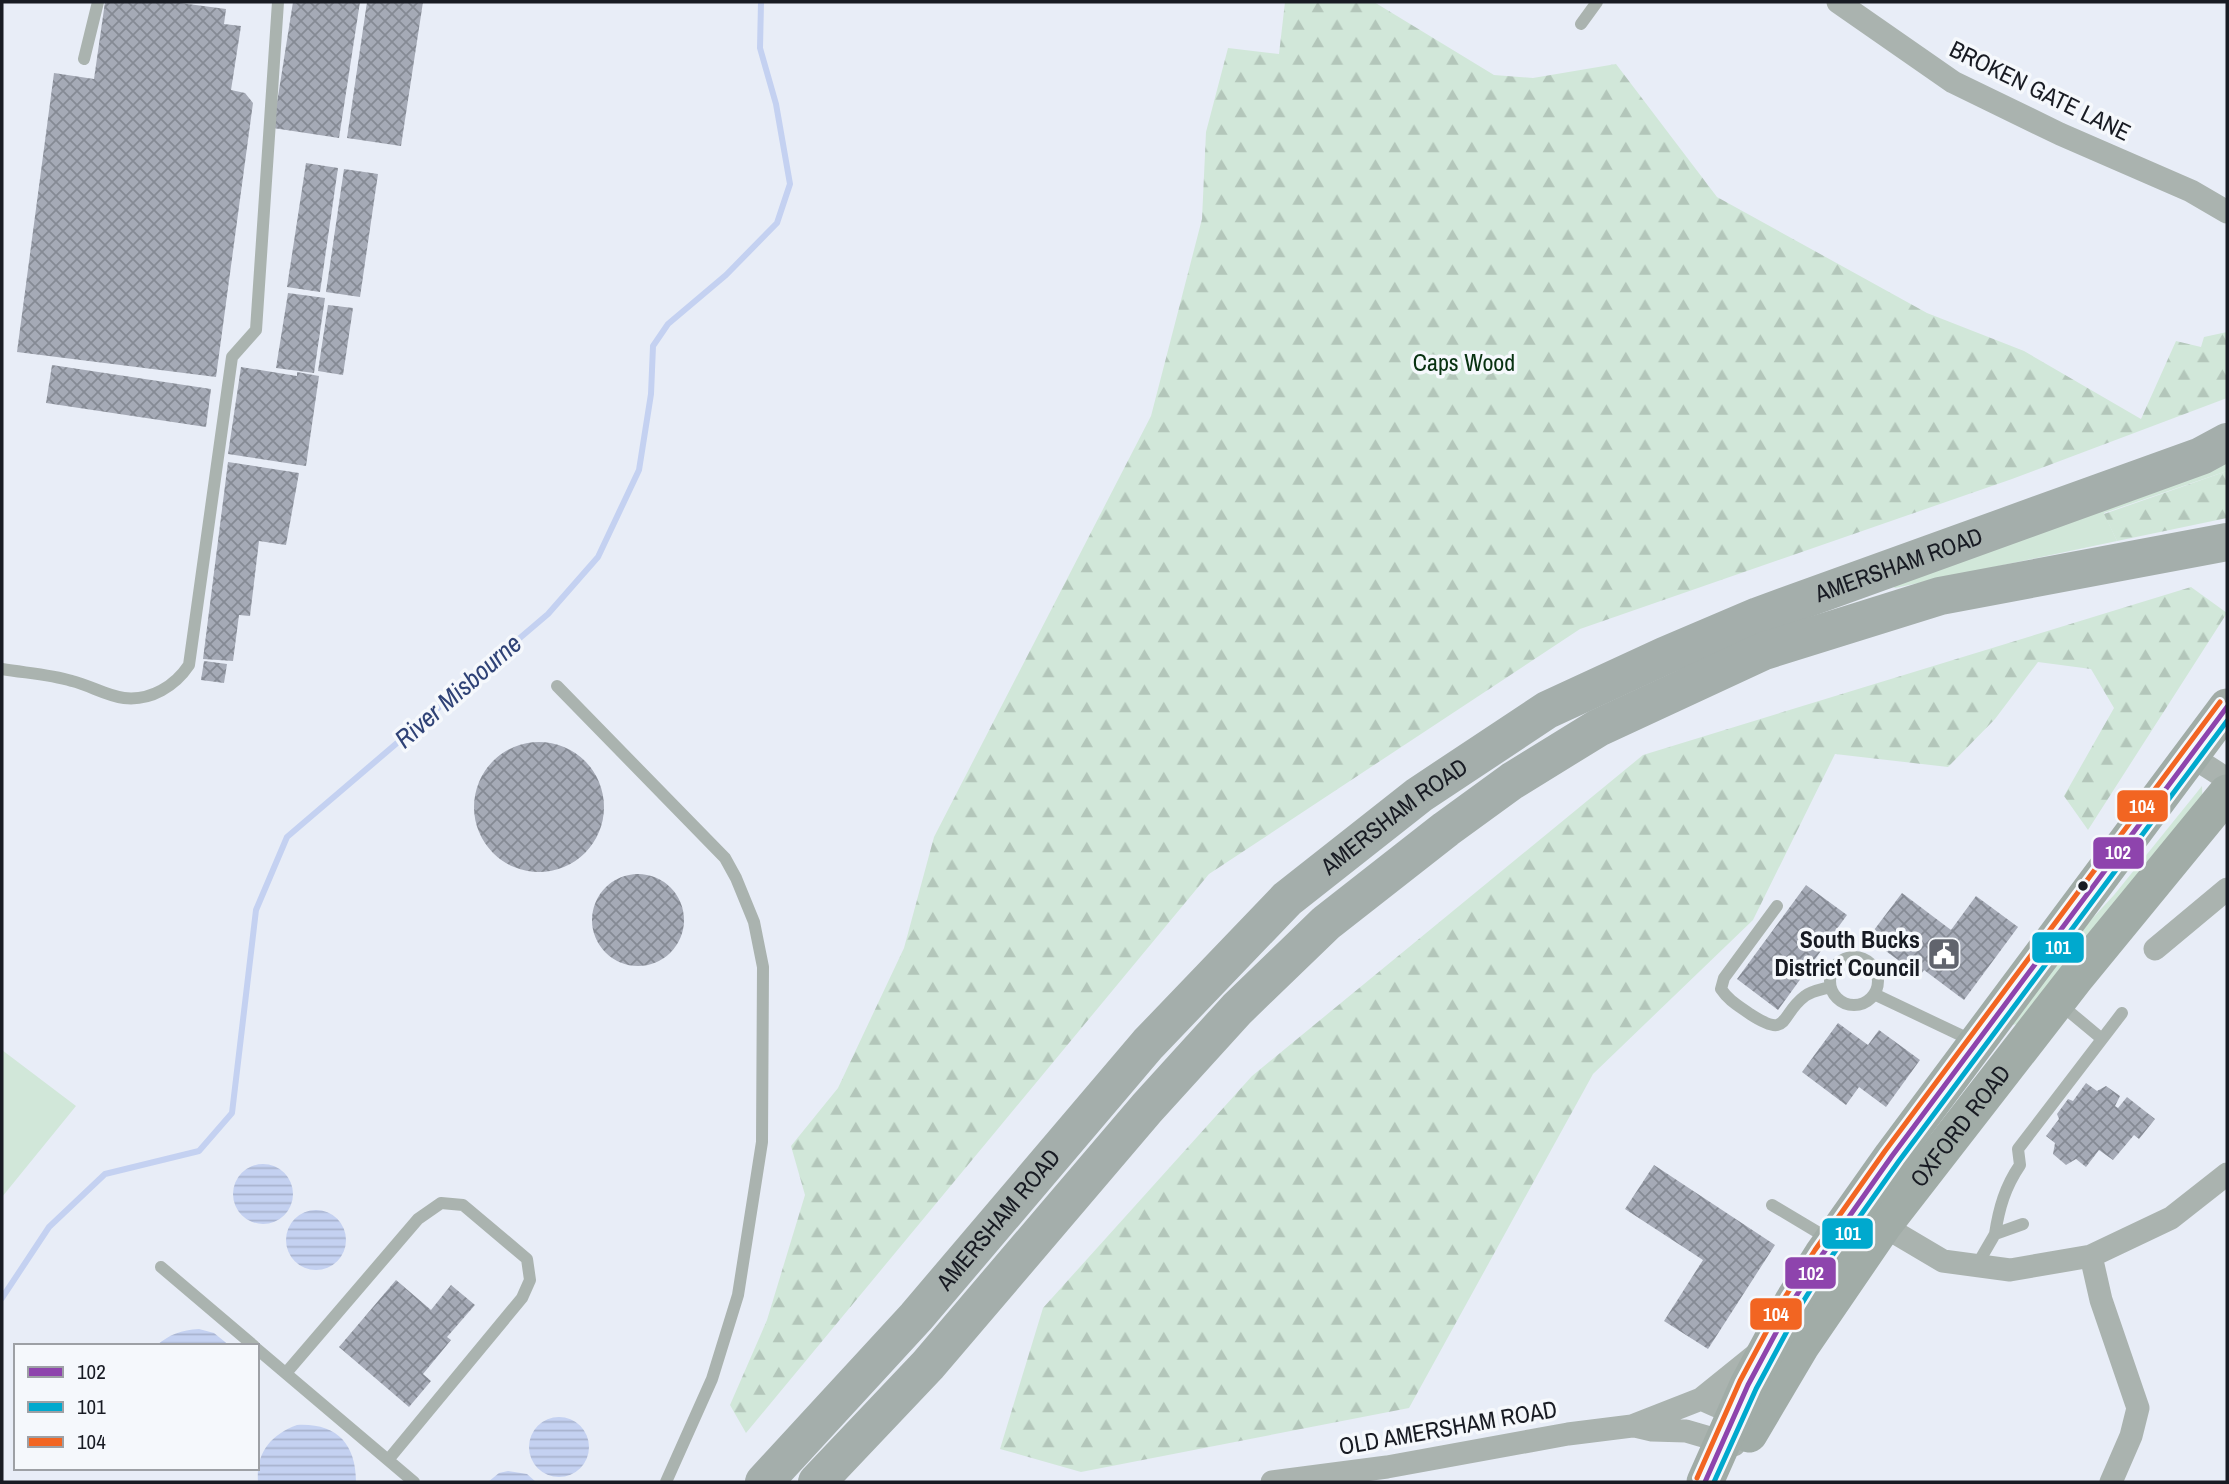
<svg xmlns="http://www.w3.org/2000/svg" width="2229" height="1484" viewBox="0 0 2229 1484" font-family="'Archivo Narrow',sans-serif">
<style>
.grass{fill:#d1e7d9}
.forest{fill:url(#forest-firs)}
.water{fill:url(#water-rules)}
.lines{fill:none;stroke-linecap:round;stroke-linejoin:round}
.stream{stroke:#c4d1f1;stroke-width:6}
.building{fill:url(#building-cross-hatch)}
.service{stroke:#aab3af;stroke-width:12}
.minor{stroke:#aab3af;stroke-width:23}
.primary{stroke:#a1aca7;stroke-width:37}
.trunk{stroke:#a4aeab;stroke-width:38}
.bus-1-casing{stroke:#f5f8fc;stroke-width:10}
.bus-2-casing{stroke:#f5f8fc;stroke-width:10}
.bus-3-casing{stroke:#f5f8fc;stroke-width:10}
.bus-1{stroke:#8e44ad;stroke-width:5}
.bus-2{stroke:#00a9ce;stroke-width:5}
.bus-3{stroke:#f26522;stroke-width:5}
.bus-dot{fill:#181b23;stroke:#f5f8fc;stroke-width:2.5}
.labels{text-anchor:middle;stroke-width:7;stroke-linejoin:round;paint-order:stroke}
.street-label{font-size:24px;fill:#181b23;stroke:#f5f8fc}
.park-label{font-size:24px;fill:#083211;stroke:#f5f8fc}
.poi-label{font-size:24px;font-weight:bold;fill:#181b23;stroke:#f5f8fc;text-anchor:end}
.water-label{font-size:26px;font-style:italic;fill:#2f4276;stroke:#f5f8fc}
.line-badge{stroke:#f5f8fc;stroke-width:2.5}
.badge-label{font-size:19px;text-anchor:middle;font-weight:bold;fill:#fff}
</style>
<defs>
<pattern id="forest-firs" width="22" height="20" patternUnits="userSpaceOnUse" patternTransform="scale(1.75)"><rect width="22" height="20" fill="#d1e7d9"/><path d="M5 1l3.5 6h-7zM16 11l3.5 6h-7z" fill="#b3c6ba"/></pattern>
<pattern id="water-rules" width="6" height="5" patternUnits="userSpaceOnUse" patternTransform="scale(1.75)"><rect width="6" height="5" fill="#c4d1f1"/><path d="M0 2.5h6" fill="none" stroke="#a8b3ce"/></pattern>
<pattern id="building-cross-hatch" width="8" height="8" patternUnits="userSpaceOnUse" patternTransform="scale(1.75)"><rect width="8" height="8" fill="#a5aab6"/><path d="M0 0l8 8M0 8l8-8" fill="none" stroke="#858a94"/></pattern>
</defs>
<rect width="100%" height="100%" fill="#e8edf7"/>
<!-- grass -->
<path class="grass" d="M2227 448V471L2104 513 2117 541 1895 588 1883 580Z
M2202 786 2203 816 2030 1021 2004 1027 2018 999 2114 895Z
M2 1050 76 1106 2 1197Z"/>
<!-- forest -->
<path class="forest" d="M1285 2H1374L1494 75 1533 78 1616 64 1717 197 1927 313 2024 351 2141 419 2176 341 2201 347 2204 337 2227 332V398L2012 479 1580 629 1209 874 746 1433 730 1405 767 1320 805 1195 791 1146 838 1088 904 948 934 837 1151 416 1202 219 1206 132 1228 48 1279 54Z
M2227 471V518L2117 541 2104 514Z
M2191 587 2227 613 2088 830 2064 796 2114 708 2091 669 2038 662 1995 719 1948 767 1835 754 1753 920 1593 1074 1409 1408 1081 1472 1000 1449 1043 1308 1252 1076 1643 755Z"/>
<!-- water -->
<path class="water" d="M233 1194a30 30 0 1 1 60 0a30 30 0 1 1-60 0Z
M286 1240a30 30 0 1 1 60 0a30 30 0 1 1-60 0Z
M199 1329 214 1333 230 1346H156C170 1334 181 1330 199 1329Z
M529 1447a30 30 0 1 1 60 0a30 30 0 1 1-60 0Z
M297 1425C336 1423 356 1443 356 1482H258C256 1453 270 1435 297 1425Z
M508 1471 527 1474 536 1482H488L499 1473Z"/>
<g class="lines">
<!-- stream -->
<path class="stream" d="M2 1298 49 1227 105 1174 199 1151 232 1113 256 910 287 837 548 614 598 557 639 470 651 394 653 346 668 324 726 275 777 223 790 184 776 104 760 48 761 2"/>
</g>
<!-- building -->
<path class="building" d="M105 2H173L226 9 224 24 241 26 231 90 245 93 253 103 216 377 17 352 54 73 94 79Z
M293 2H360L339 138 273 128Z
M367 2H423L401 146 347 138Z
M306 163 338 168 320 292 287 287Z
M344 169 378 174 360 297 326 292Z
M288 293 325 298 314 373 276 368Z
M328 305 353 308 343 375 318 371Z
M52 365 211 389 206 427 46 403Z
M241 367 297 376V372L319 376 306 466 228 454Z
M228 462 299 473 286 545 259 541 250 616 239 615 233 661 203 659Z
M204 661 227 664 224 683 201 680Z
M474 807a65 65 0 1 1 130 0a65 65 0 1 1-130 0Z
M592 920a46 46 0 1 1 92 0a46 46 0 1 1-92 0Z
M1806 885 1847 915 1778 1010 1737 979Z
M1902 893 1951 930 1976 896 2018 927 1964 1000 1924 970 1920 976 1868 938Z
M1838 1023 1868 1045 1879 1030 1920 1060 1886 1107 1859 1087 1846 1105 1802 1072Z
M2086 1083 2097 1091 2106 1086 2120 1096 2115 1106 2118 1108 2127 1097 2155 1119 2139 1139 2134 1135 2113 1160 2099 1150 2086 1167 2076 1159 2066 1165 2053 1154 2055 1143 2046 1136 2059 1119 2057 1114 2068 1099 2073 1101Z
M1654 1165 1775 1245 1708 1349 1664 1321 1703 1260 1625 1209Z
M396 1280 431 1310 451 1285 475 1305 447 1337 451 1340 423 1374 431 1381 409 1407 339 1347Z"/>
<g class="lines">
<!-- service -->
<path class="service" d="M1581 24 1597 2
M84 59 98 2
M2 669C25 673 49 674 72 681 89 685 107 696 124 698 151 701 175 686 189 665L232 357 256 330 278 2
M557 686 725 858 736 878 754 922 763 967 762 1142 738 1295 712 1379 666 1482
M1777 906 1724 978 1721 989C1729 1001 1739 1006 1750 1014 1790 1040 1779 1015 1805 996 1811 991 1823 989 1830 987
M1830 981a24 24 0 1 1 48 0a24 24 0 1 1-48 0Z
M1874 994 1973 1041
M2060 1004 2102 1039
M1772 1205 1829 1239
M1995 1234C1999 1208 2005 1187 2020 1165L2018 1149 2122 1013
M1977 1265 1995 1234 2023 1224
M161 1267 254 1346
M257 1349 414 1482
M286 1373 418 1219 441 1203 463 1205 527 1259 530 1280 522 1298 388 1460"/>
<!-- minor -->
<path class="minor" d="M1838 2 1953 82 2060 134 2191 191 2227 212
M2191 756 2227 779
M2155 949 2227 889
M1872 1219 1943 1261 2010 1270 2091 1256 2171 1218 2227 1174
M2091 1256 2101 1300 2138 1408 2131 1436 2111 1482
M1701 1399 1758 1353
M1635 1426 1652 1430 1686 1431 1734 1445
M1272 1482 1387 1467 1568 1434 1632 1426 1701 1399 1746 1419"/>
<!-- primary -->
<g class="primary">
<path id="s1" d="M1749 1434 1801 1346 1883 1226 2077 976 2227 793"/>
<path d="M1705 1482 1748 1385 1793 1301 1822 1255 1892 1156 2227 707"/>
</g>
<!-- trunk -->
<g class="trunk">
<path id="s2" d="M764 1482 916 1317 1148 1044 1287 899 1419 795 1547 710 1664 656 1758 616 2201 456 2227 442"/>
<path d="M817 1482 928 1365 1147 1108 1237 1009 1326 923 1446 829 1512 781 1598 728 1764 651 1940 596 2227 542"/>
</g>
<defs>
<path id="bus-1" d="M1705 1482 1748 1385 1793 1301 1822 1255 1892 1156 2227 707"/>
<path id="bus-2" d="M1714 1482 1756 1389 1801 1305 1829 1260 1899 1161 2227 721"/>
<path id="bus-3" d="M1697 1478 1740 1381 1785 1297 1815 1250 1885 1151 2220 702"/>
</defs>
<!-- bus-1 casing -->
<use href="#bus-1" class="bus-1-casing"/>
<!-- bus-2 casing -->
<use href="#bus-2" class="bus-2-casing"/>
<!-- bus-3 casing -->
<use href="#bus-3" class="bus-3-casing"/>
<!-- bus-1 -->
<use href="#bus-1" class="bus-1"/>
<!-- bus-2 -->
<use href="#bus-2" class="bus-2"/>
<!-- bus-3 -->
<use href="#bus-3" class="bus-3"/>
</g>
<!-- icons -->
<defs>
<symbol id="civic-square" viewBox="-11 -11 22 22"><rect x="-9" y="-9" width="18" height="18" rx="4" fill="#61646d" stroke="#f5f8fc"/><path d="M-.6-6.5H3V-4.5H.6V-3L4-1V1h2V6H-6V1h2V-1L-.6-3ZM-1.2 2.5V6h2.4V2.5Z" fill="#fff"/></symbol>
</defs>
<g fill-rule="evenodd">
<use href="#civic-square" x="1925" y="935" width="38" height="38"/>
</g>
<!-- markers -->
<circle class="bus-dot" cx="2083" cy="886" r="6"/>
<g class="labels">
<!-- street labels -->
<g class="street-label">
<text transform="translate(2040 91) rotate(26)" y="8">BROKEN GATE LANE</text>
<text dy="8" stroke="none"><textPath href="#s2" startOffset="1486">AMERSHAM ROAD</textPath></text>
<text dy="8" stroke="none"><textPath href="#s2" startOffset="919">AMERSHAM ROAD</textPath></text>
<text dy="8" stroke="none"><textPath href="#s1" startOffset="374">OXFORD ROAD</textPath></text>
<text dy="8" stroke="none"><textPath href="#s2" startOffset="352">AMERSHAM ROAD</textPath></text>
<text transform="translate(1448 1428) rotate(-10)" y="8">OLD AMERSHAM ROAD</text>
</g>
<!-- park labels -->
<g class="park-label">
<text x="1464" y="371">Caps Wood</text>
</g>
<!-- poi labels -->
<g class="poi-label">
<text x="1920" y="948">South Bucks<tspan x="1920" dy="28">District Council</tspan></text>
</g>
<!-- water labels -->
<g class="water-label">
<text transform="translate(458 691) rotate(-41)" y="9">River Misbourne</text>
</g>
</g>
<g class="line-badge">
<rect x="2116" y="789" width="53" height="34" rx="7" fill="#f26522"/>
<rect x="2092" y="836" width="53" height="34" rx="7" fill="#8e44ad"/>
<rect x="2031" y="931" width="54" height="33" rx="7" fill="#00a9ce"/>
<rect x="1821" y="1217" width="53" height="33" rx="7" fill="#00a9ce"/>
<rect x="1784" y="1256" width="53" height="34" rx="7" fill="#8e44ad"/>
<rect x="1749" y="1297" width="54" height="34" rx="7" fill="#f26522"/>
</g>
<g class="badge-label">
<text x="2142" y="813">104</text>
<text x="2118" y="859">102</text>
<text x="2058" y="954">101</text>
<text x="1848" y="1240">101</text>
<text x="1811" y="1280">102</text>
<text x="1776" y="1321">104</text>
</g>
<!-- border -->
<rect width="2229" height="1484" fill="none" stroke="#181b23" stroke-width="7"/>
<!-- legend -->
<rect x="14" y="1344" width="245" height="126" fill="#f5f8fc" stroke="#9da0a5" stroke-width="2"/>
<rect x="28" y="1367" width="35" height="10" fill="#8e44ad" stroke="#9da0a5" stroke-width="2"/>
<text x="77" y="1379" font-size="21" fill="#181b23">102</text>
<rect x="28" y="1402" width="35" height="10" fill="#00a9ce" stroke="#9da0a5" stroke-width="2"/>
<text x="77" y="1414" font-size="21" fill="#181b23">101</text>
<rect x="28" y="1437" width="35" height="10" fill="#f26522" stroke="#9da0a5" stroke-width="2"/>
<text x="77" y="1449" font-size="21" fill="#181b23">104</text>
</svg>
